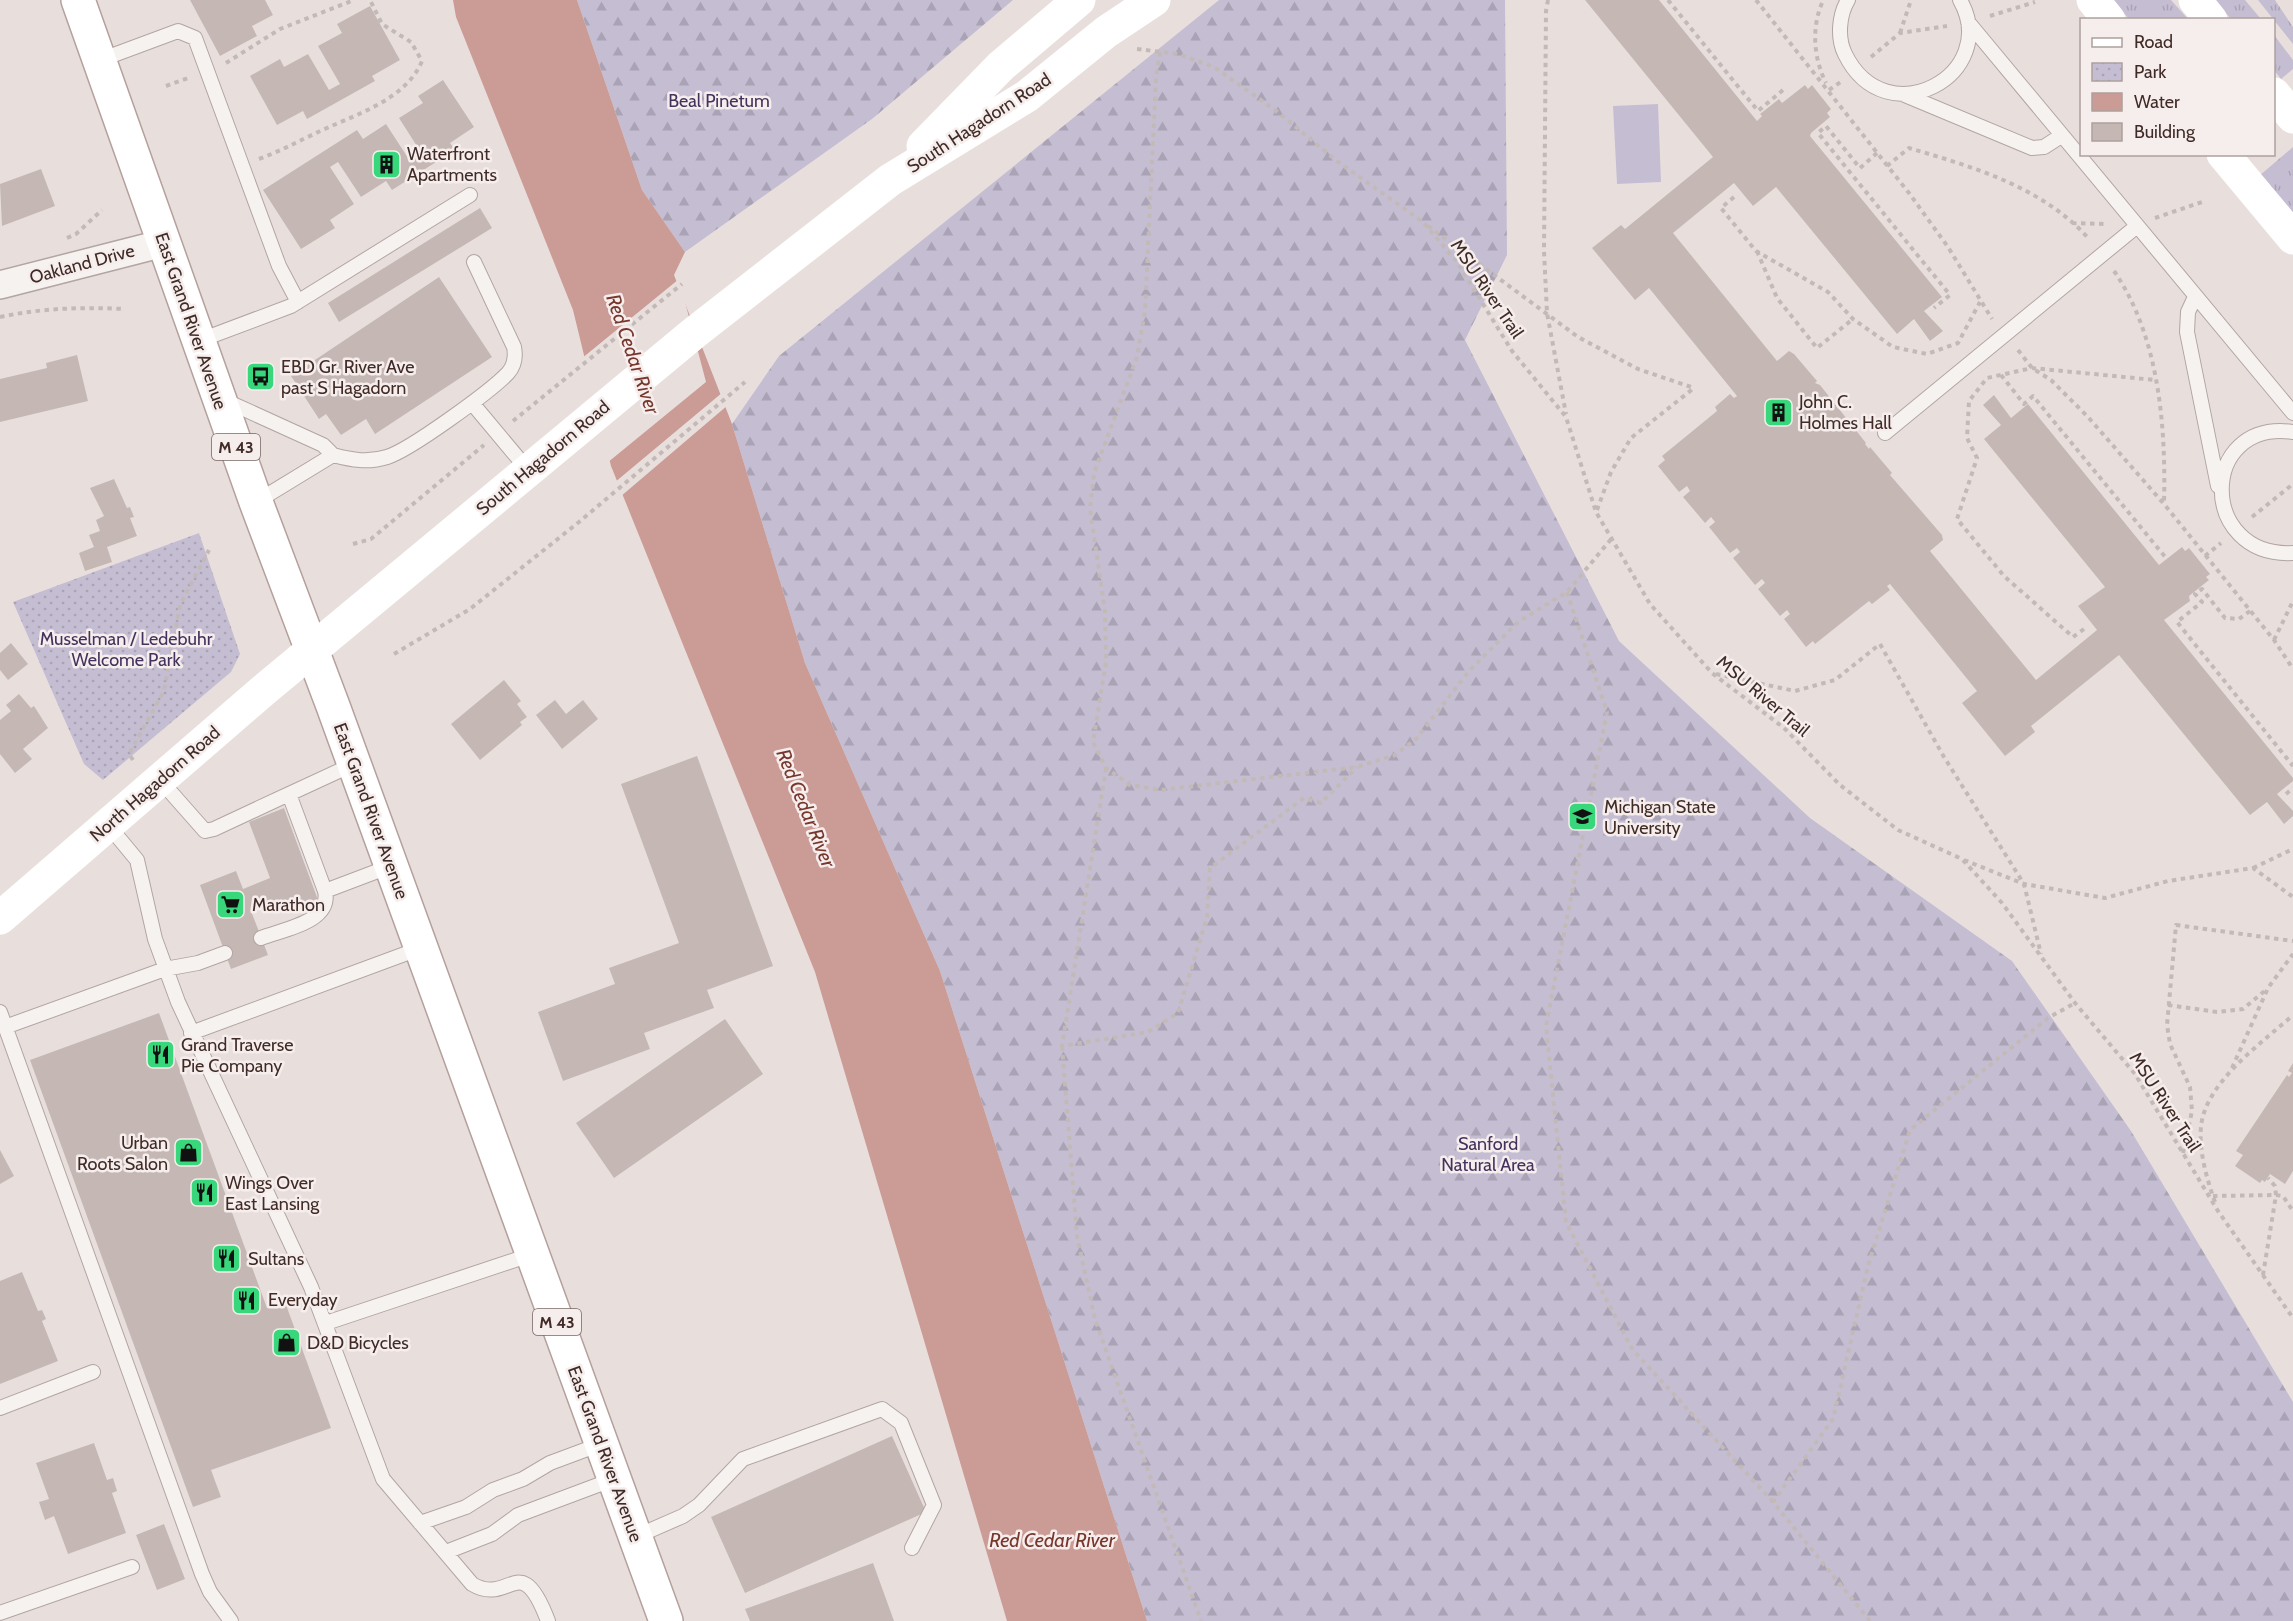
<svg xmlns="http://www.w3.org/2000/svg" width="2293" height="1621" viewBox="0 0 2293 1621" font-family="Cabin,sans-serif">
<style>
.grass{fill:url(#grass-tufts)}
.forest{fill:url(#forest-firs)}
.park{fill:url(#park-dots)}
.pitch{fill:#c5bed3}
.water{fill:#cb9b96}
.pier{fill:#e8dfdd}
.building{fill:#c5b8b4}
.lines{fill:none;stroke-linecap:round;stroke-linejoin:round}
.lane-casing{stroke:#b2a5a2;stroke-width:16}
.street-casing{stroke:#b2a5a2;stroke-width:30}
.primary-casing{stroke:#b5a09c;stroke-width:36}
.path{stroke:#c3bab7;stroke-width:4;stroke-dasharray:4.5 4.5;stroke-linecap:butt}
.lane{stroke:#f6f2f0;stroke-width:14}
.street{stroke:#f6f2f0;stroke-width:27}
.secondary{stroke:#fff;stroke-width:33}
.primary{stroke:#fff;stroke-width:33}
.labels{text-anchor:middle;stroke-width:5;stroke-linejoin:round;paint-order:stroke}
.shield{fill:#f6eeed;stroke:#776662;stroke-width:1.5}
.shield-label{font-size:16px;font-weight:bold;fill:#402b26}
.park-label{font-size:18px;fill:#43325d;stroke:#f6eeed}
.street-label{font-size:18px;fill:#402b26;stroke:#f6eeed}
.poi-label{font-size:18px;fill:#402b26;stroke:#f6eeed;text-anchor:start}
.water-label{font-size:20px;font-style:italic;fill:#77372d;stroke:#f6eeed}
</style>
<defs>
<pattern id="grass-tufts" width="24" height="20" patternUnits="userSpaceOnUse" patternTransform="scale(1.5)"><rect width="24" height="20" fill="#c5bed3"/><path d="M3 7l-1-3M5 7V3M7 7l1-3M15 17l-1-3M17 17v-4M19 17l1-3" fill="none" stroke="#aaa3b5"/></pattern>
<pattern id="forest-firs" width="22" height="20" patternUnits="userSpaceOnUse" patternTransform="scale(1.5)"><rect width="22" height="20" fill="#c5bed3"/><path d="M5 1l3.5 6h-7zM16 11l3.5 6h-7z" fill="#aaa3b5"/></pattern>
<pattern id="park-dots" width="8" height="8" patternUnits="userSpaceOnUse" patternTransform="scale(1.5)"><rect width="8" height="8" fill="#c5bed3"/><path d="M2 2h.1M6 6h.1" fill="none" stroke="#aaa3b5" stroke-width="1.8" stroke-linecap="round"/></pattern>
</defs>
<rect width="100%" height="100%" fill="#e8dfdd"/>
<!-- grass -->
<path class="grass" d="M2113 0H2171L2188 19H2129Z
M2215 0H2245L2261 19H2231Z
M2258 0H2275L2293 27V44Z
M2274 35 2293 60V69L2281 79 2274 70Z
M2293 147V216L2259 176Z"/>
<!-- forest -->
<path class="forest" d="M577 0H1013L872 119 685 252 642 190Z
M1219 0H1505L1507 255 1465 340 1619 641 1810 818 2012 961 2131 1131 2293 1402V1621H1147L940 971 805 663 732 424 779 356Z"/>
<!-- park -->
<path class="park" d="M199 533 240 654 231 672 103 780 84 764 13 602Z"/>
<!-- pitch -->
<path class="pitch" d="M1658 104 1661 182 1617 184 1613 106Z"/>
<!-- water -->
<path class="water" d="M453 0H577L642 190 685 252 674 275 732 424 805 663 940 971 1147 1621H1007L815 972 611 466 573 310 456 17Z"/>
<!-- pier -->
<path class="pier" d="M679 279 706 382 607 463 581 359Z
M723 392 728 405 620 497 614 483Z"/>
<!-- building -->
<path class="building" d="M190 0H265L273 15 252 26 257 36 220 56Z
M1585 0H1659L1757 121 1762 116 1760 114 1779 99 1782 103 1805 85 1808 89 1812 85 1831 109 1827 113 1830 117 1811 133 1810 136 1942 297 1924 311 1943 331 1930 341 1914 319 1897 334 1776 187 1753 206 1734 183 1673 233 1777 361 1789 351 1794 354 1817 381 1815 383 1820 385 1866 443 1865 444 1869 449 1870 447 1892 473 1890 475 1942 535 1943 540 1930 551 2036 680 2097 630 2078 606 2105 587 1984 439 2001 425 1983 405 1994 395 2011 418 2028 404 2159 565 2182 547 2185 551 2189 548 2210 574 2206 577 2209 580 2189 596 2190 601 2164 620 2293 778V781L2277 794 2293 811V816L2284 824 2267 802 2250 815 2119 655 2031 726 2035 732 2005 756 1962 703 1977 691 1890 584 1887 586 1890 590 1872 604 1869 601 1815 644 1813 641 1806 647 1784 619 1790 614 1787 610 1780 616 1758 589 1765 583 1762 579 1755 585 1733 558 1740 552 1737 548 1730 553 1709 527 1715 522 1711 517 1705 523 1683 497 1690 491 1687 486 1679 492 1658 466 1665 460 1662 456 1717 411 1715 407 1730 394 1734 398 1737 396 1649 288 1635 300 1592 248 1621 225 1625 229 1713 157Z
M370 6 400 60 372 76 375 81 307 119 303 111 277 125 250 76 280 59 284 67 308 54 329 90 340 84 318 46 342 33 337 24Z
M443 80 474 127 450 143 455 150 392 190 386 181 361 197 338 162 330 167 354 204 330 220 335 228 301 249 263 190 357 130 363 139 386 124 410 161 422 154 399 118 423 103 418 96Z
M41 169 55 206 2 226 0 184Z
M480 208 492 228 339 322 328 303Z
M439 277 492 357 375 434 366 419 341 435 326 414 319 419 291 376Z
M77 355 88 401 0 422V379L47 368 46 363Z
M114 479 127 508 130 507 134 517 130 518 137 536 107 547 112 562 85 571 79 553 94 547 89 535 100 531 96 520 104 516 90 488Z
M11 643 28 664 8 680 0 670V653Z
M504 680 521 701 517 704 527 717 520 722 522 725 480 760 451 724Z
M19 694 31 708 34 706 48 728 23 749 32 759 15 773 0 754V720L11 711 6 705Z
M555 700 566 714 583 700 598 719 562 749 536 715Z
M697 756 773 966 707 990 714 1008 644 1033 650 1049 563 1081 538 1012 615 984 609 968 679 943 621 784Z
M284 808 318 900 283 913 278 901 251 911 268 955 231 969 200 885 236 871 243 889 270 878 249 822Z
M159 1013 267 1308 285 1302 331 1428 211 1470 221 1497 193 1507 30 1060Z
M725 1019 763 1074 614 1178 576 1123Z
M2293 1063V1171L2285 1184 2270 1174 2265 1182 2262 1180 2260 1183 2235 1166 2243 1155 2236 1151 2287 1075 2289 1077 2292 1073 2288 1071Z
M0 1150 14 1176 0 1184Z
M22 1272 38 1311 42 1310 46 1319 42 1321 58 1361 0 1384V1281Z
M892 1436 926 1512 745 1593 711 1517Z
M94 1443 107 1480 113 1478 117 1491 112 1493 126 1533 68 1554 54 1516 45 1520 39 1502 49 1499 36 1463Z
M164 1524 185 1579 157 1590 136 1535Z
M873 1563 894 1621H750L745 1609Z"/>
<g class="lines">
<defs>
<path id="lane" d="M1848 0C1839 15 1837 38 1845 54 1886 138 2002 74 1960 0
M1968 22 2293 413
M100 60 178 31 195 38 279 266 298 302
M1905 95 2032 148 2044 147 2061 136
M2195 297 2188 312 2187 332 2218 486
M198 341 291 306 470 195
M224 400 323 445 333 455 256 502
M472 403 528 470
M2293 432C2198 419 2198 558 2293 553
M1885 433 2137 226
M333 455C352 460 368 463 387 457 410 450 491 391 508 373 515 365 516 357 514 347L474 262
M160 780 205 831 214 829 289 794 325 891 391 866
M289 794 354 764
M108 825 137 860 155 939 178 1002 311 1287 383 1479 472 1584C510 1607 520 1547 548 1621
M261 938C284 929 332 922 325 891
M0 1012 202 1574 210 1592 231 1621
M5 1027 165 969 198 963 225 953
M191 1033 421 948
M326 1323 533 1254
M0 1408 93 1372
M420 1523 466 1507 493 1490 523 1479 550 1463 601 1444
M635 1537 683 1516 699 1505 743 1459 882 1409 901 1423 934 1505 912 1548
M446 1552 492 1534 518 1515 614 1479
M0 1613 132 1567"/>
<path id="street" d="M0 285 164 243"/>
<path id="primary" d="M78 0 256 502 333 706 666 1621"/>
</defs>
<!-- lane casing -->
<use href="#lane" class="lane-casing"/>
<!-- street casing -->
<use href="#street" class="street-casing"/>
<!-- primary casing -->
<use href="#primary" class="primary-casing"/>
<!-- path -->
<path class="path" d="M1548 0 1546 11 1544 251 1547 313 1566 414
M1668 0 1758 111 1783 90
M1756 0 1909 193 1948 247 1992 319
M1822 3C1811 29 1814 59 1826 83
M1990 16 2035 2
M1900 33 1911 0
M1137 49 1178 54 1214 67 1275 110 1337 161 1423 222 1457 262 1512 351 1566 417 1596 512 1650 604 1712 673 1784 728 1840 785 1898 830 1962 859 2002 903 2075 1003 2135 1074 2218 1211 2293 1318
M1160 52 1156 78 1145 311 1137 357 1094 473 1090 509 1105 611 1106 662 1093 742 1106 768 1130 785 1161 790 1357 767 1395 755 1417 738 1469 671 1518 622 1567 592 1612 538
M1871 57 1900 33 1947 26
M226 63 280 29 354 0
M166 86 188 78
M1829 90 1842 81
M1877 153 1860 168 1826 126 1818 133 1950 295 1934 308
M259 159C278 152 295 143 314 134 350 116 405 102 422 61L411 42 382 24 370 0
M1887 166 1909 148C1973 167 2043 187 2089 239
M1734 197 1721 208 1756 251 1828 292 1853 319 1893 347 1927 354 1958 343 1980 302
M2155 218 2202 202
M2072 223 2106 224
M1428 226 1578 337 1638 369 1694 388
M67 238 76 234 102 210
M1757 251 1777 298 1817 348 1853 319
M2114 271C2159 336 2166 426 2164 503
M0 317C42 308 82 307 124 309
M2018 350 2032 368 2051 380 2088 417 2164 504 2274 640 2293 669
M2001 375 2024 404 2033 396 2166 558
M513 421 682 284
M1597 510 1611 472 1631 438 1694 388
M2252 517 2293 484
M353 544 371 539 484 445
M2205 556 2221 543
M1567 592 1607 712 1546 1026 1566 1222 1632 1349 1773 1502
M2250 611 2239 619 2225 618 2202 589 2195 594 2202 602 2177 622 2293 766
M2084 629 2073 637 2004 576 1957 519 1977 458 1967 438 1969 401 1987 378 2032 368 2155 380
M2274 640 2293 601
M394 654 470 609 579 522 745 382
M1716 674 1795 691 1835 680 1880 644 1944 757 2024 884 2041 954
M133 760 129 754 164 691 180 605 209 550
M1106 768 1062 1046 1148 1032 1178 1013 1207 917 1210 868 1304 798 1321 803 1357 767
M2286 794 2293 788
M1964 860 2024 884 2105 898 2168 881 2253 868 2293 897
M2253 868 2293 849
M2168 1005 2217 1012 2243 1009 2267 989
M1062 1046 1077 1236 1095 1319 1201 1621
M2232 1068 2268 988 2293 954
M2183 1153 2192 1111 2190 1087 2170 1044 2167 1025 2176 925 2293 941
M2213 1196 2276 1195 2275 1186 2268 1178
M2215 1202C2206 1177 2194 1137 2205 1110 2219 1073 2264 1041 2293 1015
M2263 1275 2276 1195 2283 1196 2293 1211
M1870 1621 1773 1502 1833 1419 1868 1266 1910 1130 2048 1018 2075 1003"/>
<!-- lane -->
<use href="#lane" class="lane"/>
<!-- street -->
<use href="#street" class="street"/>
<!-- secondary -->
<path class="secondary" d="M2093 0 2109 20
M2195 0 2211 20
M2274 94 2293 117
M923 146 1001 66 1079 0
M2223 154 2293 238
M0 918 265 689 694 333 890 180 1027 96 1106 32 1154 0"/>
<!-- primary -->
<use href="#primary" class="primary"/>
</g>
<!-- icons -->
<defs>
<symbol id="building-square" viewBox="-11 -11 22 22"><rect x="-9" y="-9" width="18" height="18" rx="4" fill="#39d77c" stroke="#f6eeed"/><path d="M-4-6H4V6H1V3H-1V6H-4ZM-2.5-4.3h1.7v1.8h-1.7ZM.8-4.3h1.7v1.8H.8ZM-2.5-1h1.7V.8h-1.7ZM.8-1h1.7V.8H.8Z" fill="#111"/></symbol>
<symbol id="bus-square" viewBox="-11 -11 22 22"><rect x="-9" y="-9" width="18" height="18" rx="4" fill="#39d77c" stroke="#f6eeed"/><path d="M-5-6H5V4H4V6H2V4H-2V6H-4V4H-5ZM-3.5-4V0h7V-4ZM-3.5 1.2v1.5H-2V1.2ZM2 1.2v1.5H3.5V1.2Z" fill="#111"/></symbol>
<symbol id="university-square" viewBox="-11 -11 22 22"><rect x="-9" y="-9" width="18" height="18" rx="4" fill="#39d77c" stroke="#f6eeed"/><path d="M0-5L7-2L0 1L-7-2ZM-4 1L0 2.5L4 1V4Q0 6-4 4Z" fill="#111"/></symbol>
<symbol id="supermarket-square" viewBox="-11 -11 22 22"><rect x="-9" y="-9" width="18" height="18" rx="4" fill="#39d77c" stroke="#f6eeed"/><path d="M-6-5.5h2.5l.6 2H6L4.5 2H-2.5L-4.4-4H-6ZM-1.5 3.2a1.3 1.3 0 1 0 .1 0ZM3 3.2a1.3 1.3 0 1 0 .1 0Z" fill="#111"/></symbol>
<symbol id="restaurant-square" viewBox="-11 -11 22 22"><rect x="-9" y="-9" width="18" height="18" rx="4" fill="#39d77c" stroke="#f6eeed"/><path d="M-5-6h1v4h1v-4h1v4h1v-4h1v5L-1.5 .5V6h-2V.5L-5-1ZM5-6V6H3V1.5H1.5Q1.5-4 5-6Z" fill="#111"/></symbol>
<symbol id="shop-square" viewBox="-11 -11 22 22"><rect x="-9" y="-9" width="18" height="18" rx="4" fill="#39d77c" stroke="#f6eeed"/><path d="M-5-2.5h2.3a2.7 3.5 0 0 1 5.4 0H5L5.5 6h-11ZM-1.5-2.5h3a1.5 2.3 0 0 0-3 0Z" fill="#111"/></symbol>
</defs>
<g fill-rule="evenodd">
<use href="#building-square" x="370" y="148" width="33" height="33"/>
<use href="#bus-square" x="244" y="360" width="33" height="33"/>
<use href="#building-square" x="1762" y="396" width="33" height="33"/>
<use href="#university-square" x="1566" y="800" width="33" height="33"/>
<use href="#supermarket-square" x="214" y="888" width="33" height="33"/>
<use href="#restaurant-square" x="144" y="1038" width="33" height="33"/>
<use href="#shop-square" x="172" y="1136" width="33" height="33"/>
<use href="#restaurant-square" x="188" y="1176" width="33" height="33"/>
<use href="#restaurant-square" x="210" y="1242" width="33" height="33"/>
<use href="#restaurant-square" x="230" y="1284" width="33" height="33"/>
<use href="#shop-square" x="270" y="1326" width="33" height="33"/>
</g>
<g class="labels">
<!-- shield labels -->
<g class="shield">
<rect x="212" y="434" width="48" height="26" rx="4.5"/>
<rect x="533" y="1309" width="48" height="26" rx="4.5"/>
</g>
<g class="shield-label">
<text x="236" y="453">M 43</text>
<text x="557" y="1328">M 43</text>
</g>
<!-- park labels -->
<g class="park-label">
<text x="719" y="107">Beal Pinetum</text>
<text x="126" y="645">Musselman / Ledebuhr<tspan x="126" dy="21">Welcome Park</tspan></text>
<text x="1488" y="1150">Sanford<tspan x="1488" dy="21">Natural Area</tspan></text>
</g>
<!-- street labels -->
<g class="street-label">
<text transform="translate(979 123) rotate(-33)" y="6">South Hagadorn Road</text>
<text transform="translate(82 264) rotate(-15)" y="6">Oakland Drive</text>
<text transform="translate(1487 289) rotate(56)" y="6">MSU River Trail</text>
<text transform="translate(191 321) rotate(71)" y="6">East Grand River Avenue</text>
<text transform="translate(543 458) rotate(-40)" y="6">South Hagadorn Road</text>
<text transform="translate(1763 696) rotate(40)" y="6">MSU River Trail</text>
<text transform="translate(155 784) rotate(-41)" y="6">North Hagadorn Road</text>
<text transform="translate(371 811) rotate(70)" y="6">East Grand River Avenue</text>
<text transform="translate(2165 1102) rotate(57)" y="6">MSU River Trail</text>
<text transform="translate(605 1454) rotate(70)" y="6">East Grand River Avenue</text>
</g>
<!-- poi labels -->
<g class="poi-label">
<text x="407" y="160">Waterfront<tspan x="407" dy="21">Apartments</tspan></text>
<text x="281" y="373">EBD Gr. River Ave<tspan x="281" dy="21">past S Hagadorn</tspan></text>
<text x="1799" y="408">John C.<tspan x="1799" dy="21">Holmes Hall</tspan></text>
<text x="1604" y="813">Michigan State<tspan x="1604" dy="21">University</tspan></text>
<text x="252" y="911">Marathon</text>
<text x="181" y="1051">Grand Traverse<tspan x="181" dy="21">Pie Company</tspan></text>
<text x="168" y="1149" text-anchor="end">Urban<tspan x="168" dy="21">Roots Salon</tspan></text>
<text x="225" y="1189">Wings Over<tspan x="225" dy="21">East Lansing</tspan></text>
<text x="248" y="1265">Sultans</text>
<text x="268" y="1306">Everyday</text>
<text x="307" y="1349">D&amp;D Bicycles</text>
</g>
<!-- water labels -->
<g class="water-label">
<text transform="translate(633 354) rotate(71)" y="7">Red Cedar River</text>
<text transform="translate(806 808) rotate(68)" y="7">Red Cedar River</text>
<text x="1052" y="1547">Red Cedar River</text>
</g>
</g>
<!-- legend -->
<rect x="2080" y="18" width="195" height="138" fill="#f6eeed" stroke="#ada09d" stroke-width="1.5"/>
<rect x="2092" y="38" width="30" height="9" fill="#ffffff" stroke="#ada09d" stroke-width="1.5"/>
<text x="2134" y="48" font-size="18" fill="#402b26">Road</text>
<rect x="2092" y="63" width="30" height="18" fill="url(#park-dots)" stroke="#ada09d" stroke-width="1.5"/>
<text x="2134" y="78" font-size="18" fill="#402b26">Park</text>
<rect x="2092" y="93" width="30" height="18" fill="#cb9b96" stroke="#ada09d" stroke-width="1.5"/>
<text x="2134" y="108" font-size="18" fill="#402b26">Water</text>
<rect x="2092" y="123" width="30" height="18" fill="#c5b8b4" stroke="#ada09d" stroke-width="1.5"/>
<text x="2134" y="138" font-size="18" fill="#402b26">Building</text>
</svg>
